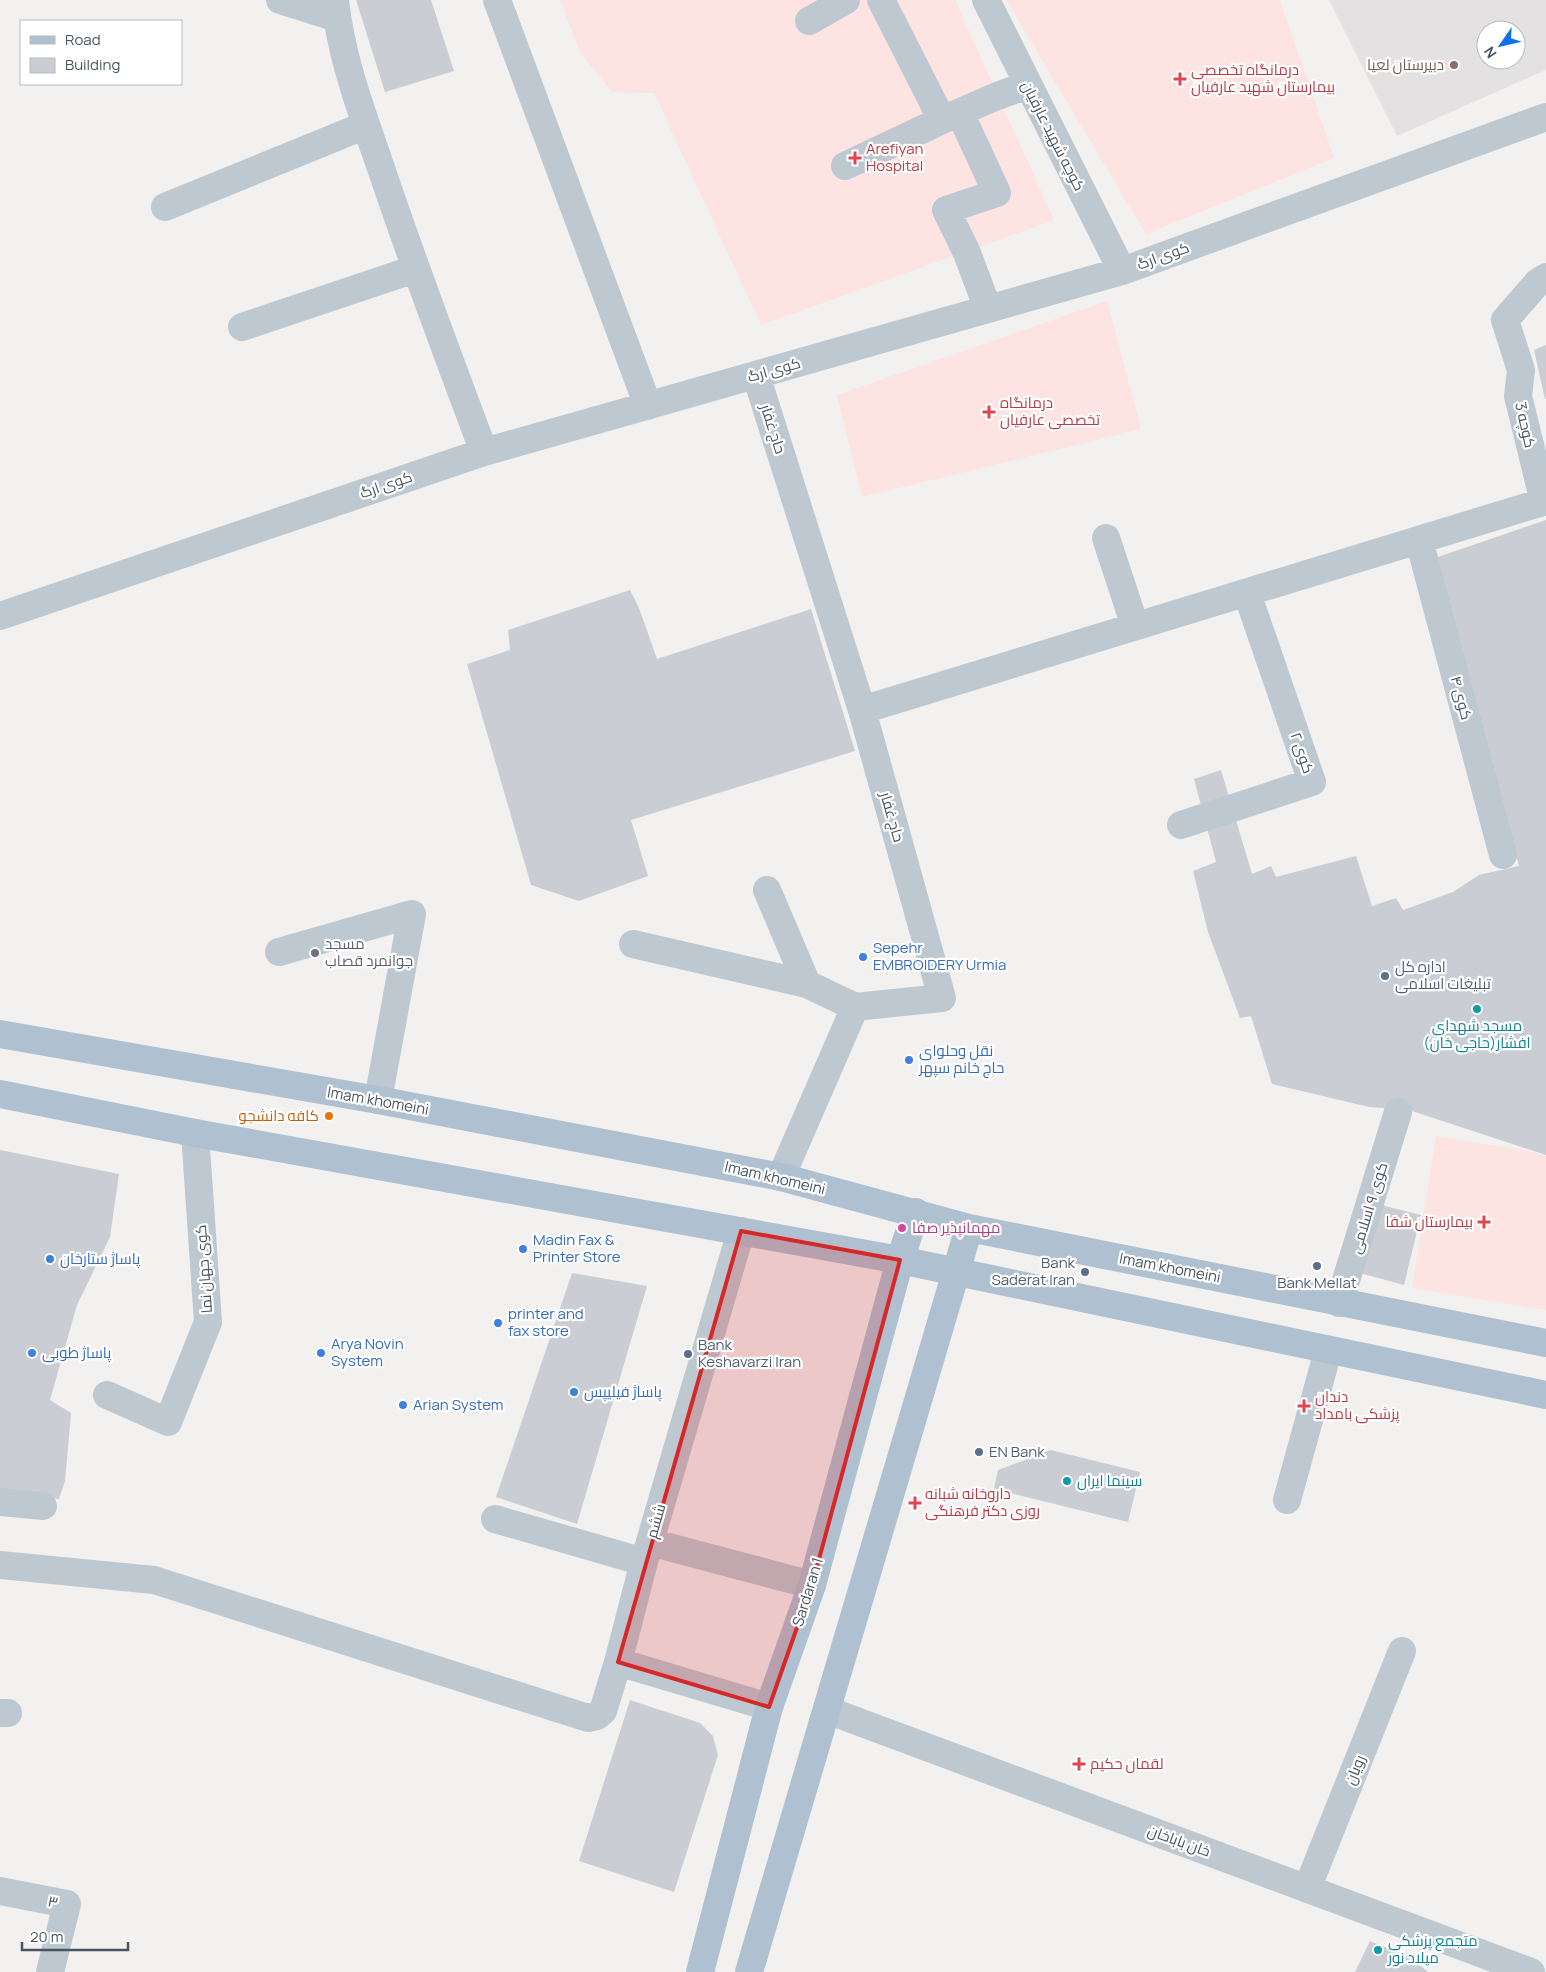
<svg xmlns="http://www.w3.org/2000/svg" width="1546" height="1972" viewBox="0 0 1546 1972" font-family="Manrope,Cairo,sans-serif">
<style>
.education{fill:#e4e1e2;fill-rule:evenodd}
.medical{fill:#fde3e1}
.building{fill:#cacdd3}
.lines{fill:none;stroke-linecap:round;stroke-linejoin:round}
.minor{stroke:#bdc8d0;stroke-width:28}
.major{stroke:#afc0d1;stroke-width:28}
.marked{fill:#d62828;fill-opacity:0.2;stroke:#d62828;stroke-width:4;stroke-linejoin:round}
.education-dot{fill:#8d6e63;stroke:#fff;stroke-width:2}
.health-dot{fill:#e0444e;stroke:#fff;stroke-width:2}
.worship-dot{fill:#6b7280;stroke:#fff;stroke-width:2}
.shop-dot{fill:#3f7fe0;stroke:#fff;stroke-width:2}
.service-dot{fill:#5c6f8a;stroke:#fff;stroke-width:2}
.culture-dot{fill:#0f9aa8;stroke:#fff;stroke-width:2}
.food-dot{fill:#e8710a;stroke:#fff;stroke-width:2}
.hotel-dot{fill:#d1479c;stroke:#fff;stroke-width:2}
.labels{text-anchor:middle;stroke-width:4.5;stroke-linejoin:round;paint-order:stroke}
.education-label{font-size:15px;fill:#785e54;stroke:#fff;text-anchor:end}
.health-label{font-size:15px;fill:#be3a42;stroke:#fff;text-anchor:start}
.street-label{font-size:15px;fill:#47545f;stroke:#fff}
.worship-label{font-size:15px;fill:#5b616d;stroke:#fff;text-anchor:start}
.shop-label{font-size:15px;fill:#366cbe;stroke:#fff;text-anchor:start}
.service-label{font-size:15px;fill:#4e5e75;stroke:#fff;text-anchor:start}
.culture-label{font-size:15px;fill:#0d838f;stroke:#fff;text-anchor:start}
.food-label{font-size:15px;fill:#c56008;stroke:#fff;text-anchor:end}
.hotel-label{font-size:15px;fill:#b23c85;stroke:#fff;text-anchor:start}
</style>
<rect width="100%" height="100%" fill="#f3f0f0"/>
<!-- education -->
<path class="education" d="M1329 0H1546V70L1397 136ZM1486 30H1516V60H1486Z"/>
<!-- medical -->
<path class="medical" d="M560 0H955L1054 220 761 325 654 93 612 92 580 52Z
M1006 0H1280L1334 158 1146 234Z
M1107 301 1141 429 862 497 837 395Z
M1436 1136 1528 1151 1546 1156V1310L1412 1288Z"/>
<!-- building -->
<path class="building" d="M356 0H431L454 71 385 92Z
M1546 345V399H1545L1534 350Z
M1546 520V1155L1409 1110 1369 1107 1272 1084 1251 1016 1240 1018 1208 932 1193 871 1216 862 1194 779 1221 770 1252 874 1271 866 1276 877 1356 856 1372 906 1396 898 1403 910 1453 892 1479 875 1519 866 1435 558Z
M630 590 639 608 657 659 811 609 855 751 631 820 648 876 579 901 531 885 467 664 510 650 508 630Z
M0 1150 119 1174 110 1237 77 1305 50 1400 71 1413 65 1481 59 1499 0 1494Z
M1377 1204 1421 1215 1404 1285 1360 1273Z
M572 1273 647 1286 577 1524 496 1497Z
M1051 1450 1140 1472 1128 1522 994 1489 998 1470Z
M630 1700 700 1723 713 1736 718 1755 674 1892 579 1861Z
M1370 1941 1412 1958 1428 1972H1355Z"/>
<g class="lines">
<!-- minor -->
<path class="minor" d="M280 0 337 18
M335 0C341 59 363 115 382 171 414 266 449 359 484 452
M497 0 648 406
M881 0 942 120 997 96 1028 85
M986 0 1122 271
M809 21 846 0
M960 113 997 193 946 210 967 253 988 309
M845 166 942 120
M165 207 366 125
M242 327 415 269
M756 375 862 710 942 998 855 1007 781 1177
M1544 502 1518 396 1521 370 1505 320 1538 282 1546 277
M1106 538 1135 626
M1419 540 1503 855
M0 616 484 452 1122 271 1546 117
M862 710 1546 501
M1181 825 1312 782 1247 593
M767 890 807 984
M633 944 807 984 855 1007
M279 952 412 914 378 1100
M741 1231 644 1562 618 1662 769 1707
M1339 1303 1398 1112
M107 1395 168 1422 208 1322 195 1133
M1287 1500 1328 1351
M0 1502 43 1506
M495 1519 644 1562
M650 1542 812 1585
M0 1565 154 1580 588 1718 597 1716 603 1711 618 1662
M827 1710 1531 1972
M0 1713H8
M1307 1889 1402 1651
M0 1891 67 1904 50 1972"/>
<!-- major -->
<path class="major" d="M0 1034 378 1100 781 1177 969 1228 1546 1343
M0 1094 195 1133 900 1260 1546 1395
M700 1972 769 1707 812 1585 900 1260 916 1212
M749 1972 969 1228"/>
</g>
<!-- marked area -->
<path class="marked" d="M741 1231 900 1260 812 1585 769 1707 618 1662Z"/>
<!-- markers -->
<circle class="education-dot" cx="1454" cy="65" r="5"/>
<g class="health-dot">
<path d="M1177.5 71.5h5v5h5v5h-5v5h-5v-5h-5v-5h5z"/>
<path d="M852.5 150.5h5v5h5v5h-5v5h-5v-5h-5v-5h5z"/>
<path d="M986.5 404.5h5v5h5v5h-5v5h-5v-5h-5v-5h5z"/>
<path d="M1481.5 1214.5h5v5h5v5h-5v5h-5v-5h-5v-5h5z"/>
<path d="M1301.5 1398.5h5v5h5v5h-5v5h-5v-5h-5v-5h5z"/>
<path d="M912.5 1495.5h5v5h5v5h-5v5h-5v-5h-5v-5h5z"/>
<path d="M1076.5 1756.5h5v5h5v5h-5v5h-5v-5h-5v-5h5z"/>
</g>
<circle class="worship-dot" cx="315" cy="953" r="5"/>
<g class="shop-dot">
<circle cx="863" cy="957" r="5"/>
<circle cx="909" cy="1060" r="5"/>
<circle cx="523" cy="1249" r="5"/>
<circle cx="50" cy="1259" r="5"/>
<circle cx="498" cy="1323" r="5"/>
<circle cx="32" cy="1353" r="5"/>
<circle cx="321" cy="1353" r="5"/>
<circle cx="574" cy="1392" r="5"/>
<circle cx="403" cy="1405" r="5"/>
</g>
<g class="service-dot">
<circle cx="1385" cy="976" r="5"/>
<circle cx="1317" cy="1266" r="5"/>
<circle cx="1085" cy="1272" r="5"/>
<circle cx="688" cy="1354" r="5"/>
<circle cx="979" cy="1452" r="5"/>
</g>
<g class="culture-dot">
<circle cx="1477" cy="1009" r="5"/>
<circle cx="1067" cy="1481" r="5"/>
<circle cx="1378" cy="1950" r="5"/>
</g>
<circle class="food-dot" cx="329" cy="1116" r="5"/>
<circle class="hotel-dot" cx="902" cy="1228" r="5"/>
<g class="labels">
<!-- education labels -->
<g class="education-label">
<text x="1444" y="70">دبیرستان لعیا</text>
</g>
<!-- health labels -->
<g class="health-label">
<text x="1191" y="75">درمانگاه تخصصی<tspan x="1191" dy="17">بیمارستان شهید عارفیان</tspan></text>
<text x="866" y="154">Arefiyan<tspan x="866" dy="17">Hospital</tspan></text>
<text x="1000" y="408">درمانگاه<tspan x="1000" dy="17">تخصصی عارفیان</tspan></text>
<text x="1473" y="1227" text-anchor="end">بیمارستان شفا</text>
<text x="1315" y="1402">دندان‌<tspan x="1315" dy="17">پزشکی بامداد</tspan></text>
<text x="925" y="1499">داروخانه شبانه<tspan x="925" dy="17">روزی دکتر فرهنگی</tspan></text>
<text x="1090" y="1769">لقمان حکیم</text>
</g>
<!-- street labels -->
<g class="street-label">
<text transform="translate(1053 136) rotate(63)" y="5">کوچه شهید عارفیان</text>
<text transform="translate(1163 256) rotate(-20)" y="5">کوی ارگ</text>
<text transform="translate(774 370) rotate(-16)" y="5">کوی ارگ</text>
<text transform="translate(1525 425) rotate(77)" y="5">کوچه 3</text>
<text transform="translate(773 429) rotate(72)" y="5">حاج غفار</text>
<text transform="translate(386 485) rotate(-19)" y="5">کوی ارگ</text>
<text transform="translate(1461 698) rotate(75)" y="5">کوی ۴</text>
<text transform="translate(1302 753) rotate(71)" y="5">کوی ۲</text>
<text transform="translate(892 817) rotate(74)" y="5">حاج غفار</text>
<text transform="translate(378 1101) rotate(10)" y="5">Imam khomeini</text>
<text transform="translate(775 1178) rotate(13)" y="5">Imam khomeini</text>
<text transform="translate(1369 1208) rotate(-73)" y="5">کوی ۹ اسلامی</text>
<text transform="translate(1170 1268) rotate(11)" y="5">Imam khomeini</text>
<text transform="translate(204 1269) rotate(-94)" y="5">کوی جهان نما</text>
<text transform="translate(656 1521) rotate(-74)" y="5">ششم</text>
<text transform="translate(808 1592) rotate(-73)" y="5">Sardaran 1</text>
<text transform="translate(1355 1770) rotate(-68)" y="5">رویان</text>
<text transform="translate(1179 1841) rotate(20)" y="5">خان باباخان</text>
<text transform="translate(53 1902) rotate(11)" y="5">۳</text>
</g>
<!-- worship labels -->
<g class="worship-label">
<text x="325" y="949">مسجد<tspan x="325" dy="17">جوانمرد قصاب</tspan></text>
</g>
<!-- shop labels -->
<g class="shop-label">
<text x="873" y="953">Sepehr<tspan x="873" dy="17">EMBROIDERY Urmia</tspan></text>
<text x="919" y="1056">نقل وحلوای<tspan x="919" dy="17">حاج خانم سپهر</tspan></text>
<text x="533" y="1245">Madin Fax &amp;<tspan x="533" dy="17">Printer Store</tspan></text>
<text x="60" y="1264">پاساژ ستارخان</text>
<text x="508" y="1319">printer and<tspan x="508" dy="17">fax store</tspan></text>
<text x="331" y="1349">Arya Novin<tspan x="331" dy="17">System</tspan></text>
<text x="42" y="1358">پاساژ طوبی</text>
<text x="584" y="1397">پاساژ فیلیپس</text>
<text x="413" y="1410">Arian System</text>
</g>
<!-- service labels -->
<g class="service-label">
<text x="1395" y="972">اداره کل<tspan x="1395" dy="17">تبلیغات اسلامی</tspan></text>
<text x="1075" y="1268" text-anchor="end">Bank<tspan x="1075" dy="17">Saderat Iran</tspan></text>
<text x="1317" y="1288" text-anchor="middle">Bank Mellat</text>
<text x="698" y="1350">Bank<tspan x="698" dy="17">Keshavarzi Iran</tspan></text>
<text x="989" y="1457">EN Bank</text>
</g>
<!-- culture labels -->
<g class="culture-label">
<text x="1477" y="1031" text-anchor="middle">مسجد شهدای<tspan x="1477" dy="17">افشار(حاجی خان)</tspan></text>
<text x="1077" y="1486">سینما ایران</text>
<text x="1388" y="1946">متجمع پزشکی<tspan x="1388" dy="17">میلاد نور</tspan></text>
</g>
<!-- food labels -->
<g class="food-label">
<text x="319" y="1121">کافه دانشجو</text>
</g>
<!-- hotel labels -->
<g class="hotel-label">
<text x="912" y="1233">مهمانپذیر صفا</text>
</g>
</g>
<!-- legend -->
<rect x="20" y="20" width="162" height="65" fill="#ffffff" stroke="#b5bbbf"/>
<rect x="30" y="36" width="25" height="8" fill="#afc0d1" stroke="#b5bbbf"/>
<text x="65" y="45" font-size="15" fill="#47545f">Road</text>
<rect x="30" y="58" width="25" height="15" fill="#cacdd3" stroke="#b5bbbf"/>
<text x="65" y="70" font-size="15" fill="#47545f">Building</text>
<!-- north arrow -->
<g transform="translate(1501 45) rotate(236)"><circle r="24" fill="#ffffff" stroke="#b5bbbf"/>
<path d="M0-4L9 19L0 12L-9 19Z" fill="#0e6fef"/>
<text y="-8" font-size="14" font-weight="bold" text-anchor="middle" fill="#47545f">N</text>
</g>
<!-- scale -->
<path d="M22 1942v8h106v-8" fill="none" stroke="#47545f" stroke-width="2.5"/>
<text x="30" y="1942" font-size="15" fill="#47545f" stroke="#ffffff" stroke-width="4" paint-order="stroke">20 m</text>
</svg>
